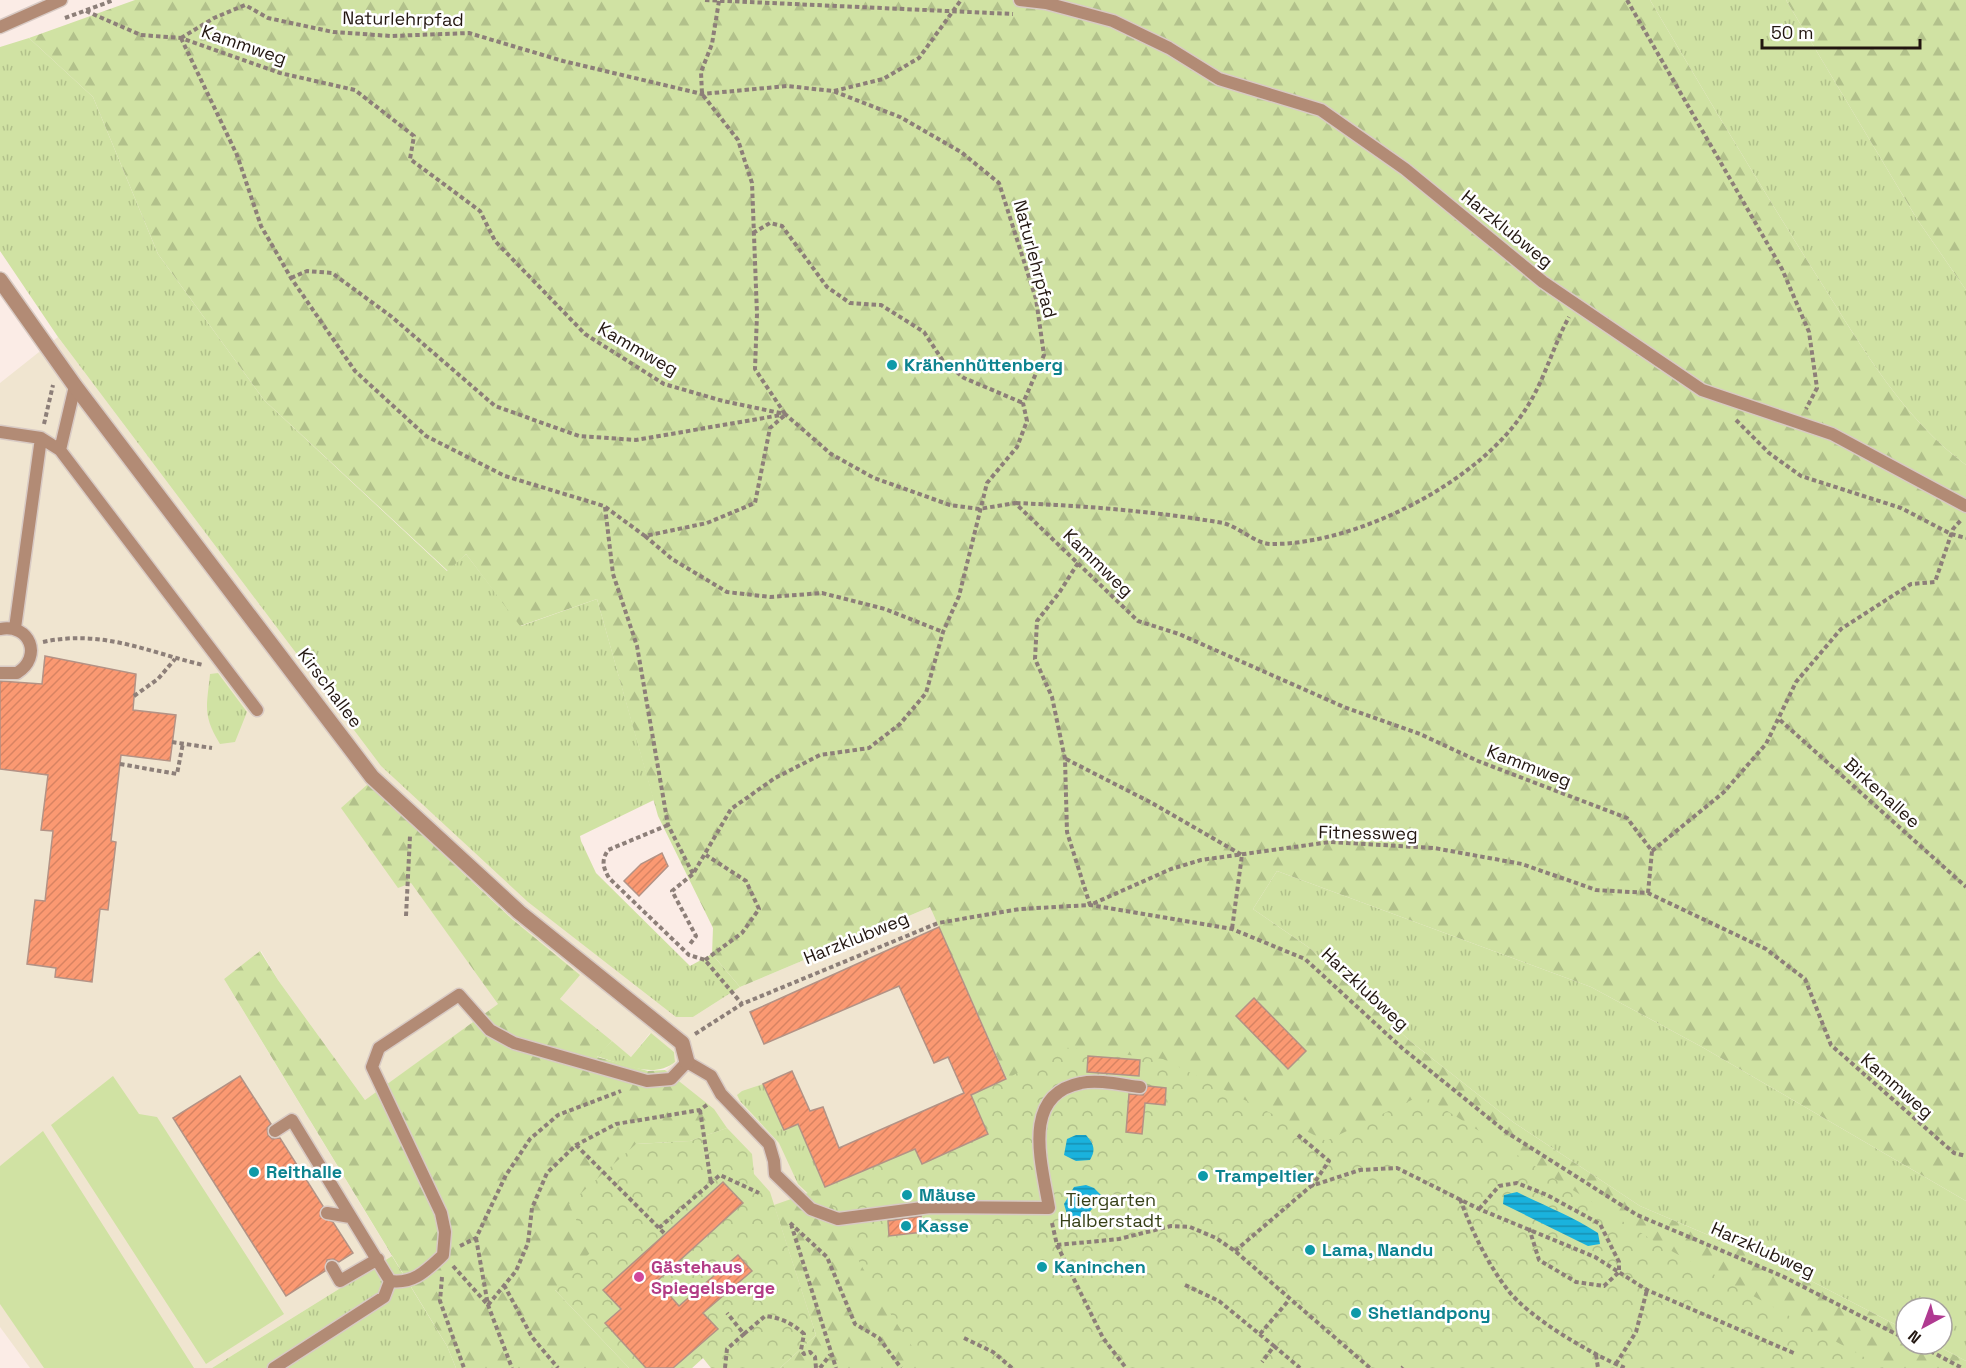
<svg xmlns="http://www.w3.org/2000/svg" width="1966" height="1368" viewBox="0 0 1966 1368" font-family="'Space Grotesk',sans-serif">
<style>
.commercial{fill:#f0e5d0}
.grass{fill:url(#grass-tufts)}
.forest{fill:url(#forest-firs)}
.park{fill:url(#park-crowns)}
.pitch{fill:#d0e2a3}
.water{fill:url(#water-rules)}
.building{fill:url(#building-hatch);stroke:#b39285;stroke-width:1.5}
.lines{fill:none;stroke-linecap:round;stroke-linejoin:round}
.service-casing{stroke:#d8cac4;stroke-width:15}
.minor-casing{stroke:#d8cac4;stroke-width:18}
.path{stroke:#8d7f79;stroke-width:4;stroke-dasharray:4.5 3;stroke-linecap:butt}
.service{stroke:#b28b75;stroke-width:12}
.minor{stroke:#b28b75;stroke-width:15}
.culture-dot{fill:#0f9aa8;stroke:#fff;stroke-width:2}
.hotel-dot{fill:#d1479c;stroke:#fff;stroke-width:2}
.labels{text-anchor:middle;stroke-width:5;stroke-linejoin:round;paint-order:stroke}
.street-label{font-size:18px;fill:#221610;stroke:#fff}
.culture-label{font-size:18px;font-weight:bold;fill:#0d838f;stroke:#fff;text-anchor:start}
.park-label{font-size:18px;fill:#374118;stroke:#fff}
.hotel-label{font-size:18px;font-weight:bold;fill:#b23c85;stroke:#fff;text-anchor:start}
</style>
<defs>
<pattern id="grass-tufts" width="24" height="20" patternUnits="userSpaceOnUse" patternTransform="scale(1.5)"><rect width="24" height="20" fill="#d0e2a3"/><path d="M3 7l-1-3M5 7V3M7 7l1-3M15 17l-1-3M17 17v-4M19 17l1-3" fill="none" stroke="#b2c18b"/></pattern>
<pattern id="forest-firs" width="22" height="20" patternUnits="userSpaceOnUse" patternTransform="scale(1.5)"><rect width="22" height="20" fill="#d0e2a3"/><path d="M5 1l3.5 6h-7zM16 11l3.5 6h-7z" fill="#b2c18b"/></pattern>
<pattern id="park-crowns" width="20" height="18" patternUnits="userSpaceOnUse" patternTransform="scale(1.5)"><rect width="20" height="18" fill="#d0e2a3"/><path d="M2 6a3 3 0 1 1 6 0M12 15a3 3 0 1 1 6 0" fill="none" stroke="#b2c18b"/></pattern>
<pattern id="water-rules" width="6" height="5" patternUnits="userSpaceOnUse" patternTransform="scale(1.5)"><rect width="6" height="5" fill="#1ab2dd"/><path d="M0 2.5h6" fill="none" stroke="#1790b2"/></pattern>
<pattern id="building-hatch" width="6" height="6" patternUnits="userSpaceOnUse" patternTransform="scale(1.5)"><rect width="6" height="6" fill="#fb9972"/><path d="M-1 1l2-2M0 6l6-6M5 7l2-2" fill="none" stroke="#d78362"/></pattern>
</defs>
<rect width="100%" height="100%" fill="#fbece6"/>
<!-- commercial -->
<path class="commercial" d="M58 337 381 766 693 1017 740 987 930 907 1007 1079 982 1120 780 1368H711L703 1358 692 1368H629L688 1089 665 1070 675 1062 674 1052 650 1033 631 1057 560 999 579 975 512 919 411 883 499 1004 365 1100 278 980 261 951 224 979 392 1256 212 1368H30L0 1327V383Z"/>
<!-- grass -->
<path class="grass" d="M1650 0H1786L1917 219 1966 290V465C1904 419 1863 349 1822 284 1763 191 1706 95 1650 0Z
M29 38 93 97 158 254 264 400 447 571 466 554 521 626 597 599 654 800 580 836 581 841 596 873 690 966 712 954 740 987 693 1017H676L528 902 381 766 58 337 0 251V47Z
M218 673 247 712 235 742 220 744C202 715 207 706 210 674Z
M1277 871 1591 987 1702 1047 1966 1201V1361L1934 1344H1942V1308H1906V1330L1788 1269 1640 1206 1513 1122 1410 1041 1311 949 1253 909Z
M651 1033 674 1052 675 1062C653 1080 621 1063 596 1056L612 1041 631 1057Z
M763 1084 784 1130 798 1124 825 1187 815 1200 798 1184 779 1143 740 1101 737 1095 742 1091Z
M392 1256 447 1346 456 1368H212Z"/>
<!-- forest -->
<path class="forest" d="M135 0H1650C1706 95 1763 191 1822 284 1863 349 1904 419 1966 465V1201L1702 1047 1591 987 1277 871 1253 909 1311 949 1410 1041 1513 1122 1640 1206 1788 1269 1906 1330V1344H1934L1966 1361V1368H780L816 1335 774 1205 825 1187 982 1120 971 1095 1007 1079 930 907 740 987 712 954 713 928 658 816 597 599 520 626 466 554 448 571 264 400 158 254 93 97 29 38Z
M1786 0H1966V290L1917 219Z
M368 784 512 919 580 975 560 999 612 1041 597 1057 648 1071 665 1070 714 1109 727 1128 690 1141 636 1144 591 1253 555 1290 629 1368H456L447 1346 224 979 260 951 278 980 365 1100 498 1004 411 883 398 888 341 808Z"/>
<!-- park -->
<path class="park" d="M1061 1047 1163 1059 1326 1141 1422 1095 1657 1243 1884 1368H927C887 1310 849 1253 825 1187L982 1120 971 1095 1007 1079Z
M727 1128 752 1154 754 1174 770 1192 816 1335 780 1368H711L703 1358 692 1368H629L554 1289 591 1252 569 1204 636 1144 690 1141Z"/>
<!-- pitch -->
<path class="pitch" d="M113 1076 139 1114 157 1117 284 1314 206 1364 51 1125Z
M43 1131 194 1368H44L0 1304V1166Z"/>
<!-- water -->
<path class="water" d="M1076 1135H1086C1094 1144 1096 1150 1090 1160L1076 1161 1064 1155 1067 1139Z
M1086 1185 1094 1188 1103 1197 1082 1220 1067 1214 1064 1204 1074 1187Z
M1517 1192C1545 1206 1572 1216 1598 1233L1600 1244 1588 1246 1503 1204 1504 1195Z"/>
<!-- building -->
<path class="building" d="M45 656 136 674 133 710 176 715 170 761 121 755 111 841 116 842 108 910 100 909 92 982 55 977 56 968 27 964 35 900 45 901 53 831 41 830 48 775 0 769V681L42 684Z
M662 853 668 866 639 896 624 881 641 864Z
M939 927 1006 1079 971 1095 988 1134 922 1164 915 1149 825 1187 798 1124 784 1130 763 1084 792 1071 810 1111 823 1107 839 1148 964 1093 948 1057 934 1063 899 986 764 1044 750 1012Z
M1254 998 1306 1051 1288 1069 1236 1016Z
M1088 1056 1140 1060 1139 1076 1087 1072Z
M240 1076 271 1124 267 1128 268 1135 272 1139 280 1138 323 1206 320 1216 333 1222 353 1253 339 1262 333 1259 327 1260 325 1271 286 1296 173 1118Z
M1148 1086 1166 1088 1165 1105 1145 1103 1142 1134 1126 1132 1129 1094 1143 1095Z
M723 1182 743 1203 657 1281 679 1306 738 1255 752 1271 703 1313 718 1329 673 1368H646L605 1323 621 1309 603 1290Z
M921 1216 923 1232 889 1236 888 1221Z"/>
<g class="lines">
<defs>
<path id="service" d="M1020 0 1046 3 1113 21 1169 48 1219 79 1321 110 1405 169 1543 282 1702 390 1832 434 1966 506
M0 27 61 0
M75 386 60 450 257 710
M0 432 41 438
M15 628 41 438 60 450
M0 629C30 623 43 657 17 673H0
M275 1131 292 1120 390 1281
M327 1213 350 1217
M332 1267 340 1281 378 1259
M390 1281C414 1284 426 1271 443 1255L445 1232 441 1213 372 1067 379 1048 459 995 490 1030 514 1043 647 1081 671 1079 687 1062 711 1076 721 1094 769 1144 774 1161 775 1174 811 1209 838 1219 930 1207 1049 1208C1042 1164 1020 1095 1081 1083 1098 1079 1123 1085 1140 1087
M274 1368 384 1297 390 1281"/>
<path id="minor" d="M0 280 75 386 372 777 519 912 682 1043 687 1062"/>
</defs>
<!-- service casing -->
<use href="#service" class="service-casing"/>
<!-- minor casing -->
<use href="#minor" class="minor-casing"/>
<!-- path -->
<path class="path" d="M705 0 1013 14
M1627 0 1782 269 1809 332 1817 388 1806 409
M719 1 712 44 701 72 702 94 738 140 752 183 757 314 755 369 785 414
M86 11 141 35 181 38 280 73 355 90 414 136 410 159 480 211 495 241 585 334 664 384 723 401 785 414 831 454 874 478 950 505 979 509 1015 503 1138 621 1179 634 1344 707 1420 734 1478 761 1627 818 1652 851 1648 893
M65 18 114 0
M181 38 214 18 245 5 268 18 333 32 391 36 469 33 563 61 702 94 787 86 833 91 900 117 961 152 999 183 1036 299 1044 355 1023 403 1027 421 1017 447 987 483 959 596 943 632 926 693 900 724 869 748 820 755 775 778 731 809 693 874 672 891 696 936 690 944
M181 38 237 155 261 226 291 278 355 371 426 436 505 476 604 506 645 536 707 523 755 503 770 428 785 415
M834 91 883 79 919 58 961 0
M753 233 770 223 782 226 827 287 850 303 881 305 924 332 943 361 964 378 1023 403
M291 278 307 271 332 273 392 317 495 406 579 436 636 440 781 415
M1736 420 1769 453 1801 476 1901 508 1951 534 1966 538
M44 424 53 385
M1016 503C1085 506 1154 511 1223 523 1240 527 1256 545 1273 544 1358 544 1482 481 1527 407 1545 379 1553 346 1569 317
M605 507 613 574 637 646 668 825 693 874
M645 536 672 559 727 592 770 597 822 593 885 609 943 632
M1078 563 1059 593 1037 621 1035 659 1052 697 1065 759 1067 832 1090 905 1171 869 1201 860 1330 842 1434 848 1522 864 1596 890 1648 893 1766 949 1805 979 1831 1045 1954 1153 1966 1156
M43 642C102 629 148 652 203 665
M134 696 158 679 175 659
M1780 720 1966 887
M172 742 212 748
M1066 759 1152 803 1242 855 1232 929
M120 764 177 774 183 743
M668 825 608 850C601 861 603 867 609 878L689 955 705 960 742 1004
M1652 851 1724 792 1766 744 1796 682 1841 629 1911 584 1935 582 1953 529 1961 520
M406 916 410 836
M705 960 742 933 759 909 746 881 706 855
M695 1034 742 1004 938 923 1020 909 1090 905 1232 929 1305 959 1402 1048 1506 1132 1637 1215 1782 1276 1906 1339
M700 1110 711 1183
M1298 1135 1329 1161 1312 1186
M576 1145 664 1233
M1460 1199C1472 1231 1486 1261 1507 1289 1529 1318 1591 1354 1625 1368
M1479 1209 1499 1186 1517 1183 1547 1195 1600 1224 1619 1262V1272L1604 1286 1576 1282 1539 1260 1529 1228
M790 1223 827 1257 855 1324 879 1338 901 1368
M1052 1223 1057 1245 1119 1239 1171 1226 1190 1227 1216 1238 1235 1251 1370 1368
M791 1224 836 1368
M659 1228 720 1175 759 1193
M476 1238 488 1305 512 1368
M1057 1245 1103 1338 1126 1368
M460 1246 476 1238 506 1175 530 1139 558 1115 621 1091
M1235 1251 1311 1186 1360 1170 1397 1168 1479 1209 1595 1257 1647 1290 1796 1354
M453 1266 488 1305 516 1271 528 1243 532 1208 547 1173 576 1145 616 1124 700 1110 708 1104
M442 1277 440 1301 464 1368
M504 1285 532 1337 558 1368
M1185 1285 1219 1301 1274 1346 1262 1362
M744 1334 765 1316C781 1318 792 1323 804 1334L801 1350 804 1354 810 1352 815 1357 816 1368
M1260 1334 1289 1300
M964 1338 993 1352 1012 1368
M1917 1344 1962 1368
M1274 1346 1300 1368
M1596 1355 1598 1368
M1616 1364 1636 1332 1647 1290
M725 1368 727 1349 744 1334 727 1313
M820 1368 830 1355
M1402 1368 1403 1367"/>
<!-- service -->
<use href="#service" class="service"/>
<!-- minor -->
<use href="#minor" class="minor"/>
</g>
<!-- markers -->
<g class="culture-dot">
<circle cx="892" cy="365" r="6"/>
<circle cx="254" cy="1172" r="6"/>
<circle cx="1203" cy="1176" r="6"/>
<circle cx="907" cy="1195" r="6"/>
<circle cx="906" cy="1226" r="6"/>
<circle cx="1310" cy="1250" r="6"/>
<circle cx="1042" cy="1267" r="6"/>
<circle cx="1356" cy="1313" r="6"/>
</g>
<circle class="hotel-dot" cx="639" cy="1277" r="6"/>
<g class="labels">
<!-- street labels -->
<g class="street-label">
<text transform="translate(403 19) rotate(1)" y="6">Naturlehrpfad</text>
<text transform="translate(244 45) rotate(19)" y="6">Kammweg</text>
<text transform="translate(1507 229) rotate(39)" y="6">Harzklubweg</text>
<text transform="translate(1035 259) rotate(75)" y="6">Naturlehrpfad</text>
<text transform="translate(638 349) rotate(30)" y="6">Kammweg</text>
<text transform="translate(1098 563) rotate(44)" y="6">Kammweg</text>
<text transform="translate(330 688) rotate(53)" y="6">Kirschallee</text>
<text transform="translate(1529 766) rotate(21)" y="6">Kammweg</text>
<text transform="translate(1882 793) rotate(42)" y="6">Birkenallee</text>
<text transform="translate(1368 833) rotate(1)" y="6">Fitnessweg</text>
<text transform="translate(856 938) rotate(-22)" y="6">Harzklubweg</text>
<text transform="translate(1365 989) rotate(43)" y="6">Harzklubweg</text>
<text transform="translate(1897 1086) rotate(41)" y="6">Kammweg</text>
<text transform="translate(1763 1250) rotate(24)" y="6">Harzklubweg</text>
</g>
<!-- culture labels -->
<g class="culture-label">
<text x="904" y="371">Krähenhüttenberg</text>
<text x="266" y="1178">Reithalle</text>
<text x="1215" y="1182">Trampeltier</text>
<text x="919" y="1201">Mäuse</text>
<text x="918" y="1232">Kasse</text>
<text x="1322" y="1256">Lama, Nandu</text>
<text x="1054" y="1273">Kaninchen</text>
<text x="1368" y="1319">Shetlandpony</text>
</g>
<!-- park labels -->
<g class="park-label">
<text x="1111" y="1206">Tiergarten<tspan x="1111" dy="21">Halberstadt</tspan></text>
</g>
<!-- hotel labels -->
<g class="hotel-label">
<text x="651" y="1273">Gästehaus<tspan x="651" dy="21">Spiegelsberge</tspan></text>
</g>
</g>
<!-- north arrow -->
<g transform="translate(1924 1326) rotate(221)"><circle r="28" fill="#ffffff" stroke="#a7a29f" stroke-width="1.5"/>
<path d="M0-4.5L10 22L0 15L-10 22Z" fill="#b03a91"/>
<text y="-9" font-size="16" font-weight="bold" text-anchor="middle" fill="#221610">N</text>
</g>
<!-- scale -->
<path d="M1762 39v9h158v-9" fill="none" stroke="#221610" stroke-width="3"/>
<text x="1771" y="39" font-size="18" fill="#221610" stroke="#ffffff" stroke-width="4.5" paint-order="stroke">50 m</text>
</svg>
